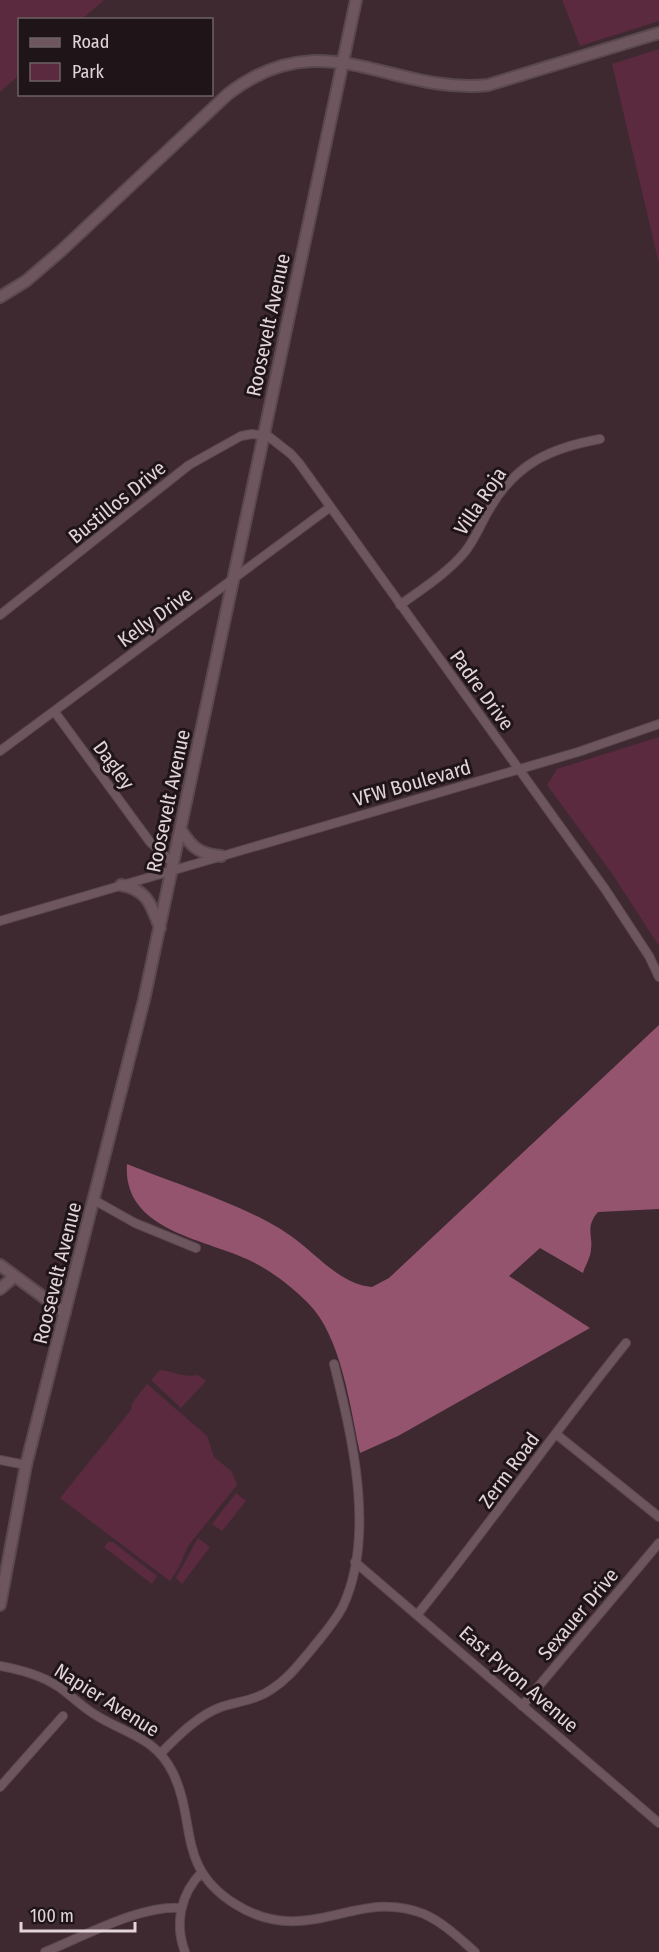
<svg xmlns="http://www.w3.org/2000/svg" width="659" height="1952" viewBox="0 0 659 1952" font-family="'Fira Sans Condensed',sans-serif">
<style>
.green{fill:#5b2a3f}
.forest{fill:#95546e}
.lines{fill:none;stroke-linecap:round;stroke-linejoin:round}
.street-casing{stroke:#5a484f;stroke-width:10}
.secondary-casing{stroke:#5a484f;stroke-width:14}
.street{stroke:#6e565f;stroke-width:8}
.secondary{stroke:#6e565f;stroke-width:10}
.labels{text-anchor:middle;stroke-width:6;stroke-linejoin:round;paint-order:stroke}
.street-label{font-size:20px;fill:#e3d4d9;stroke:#1f1519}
</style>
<rect width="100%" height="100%" fill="#3e2931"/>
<!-- green -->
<path class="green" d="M0 0H104L82 19 20 20 19 75 0 92Z
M562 0H659V21L580 46Z
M659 49V264L612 64Z
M659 737V946L611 872 547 785 557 769Z
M160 1370C173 1371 184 1378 198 1375L206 1381 181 1408 151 1380Z
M147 1384 207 1436 214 1457 232 1472 237 1485 188 1546 179 1567 170 1581 60 1498 131 1410 132 1403Z
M236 1493 246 1501 222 1531 212 1524Z
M198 1538 210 1547 182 1584 176 1578Z
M108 1542H113L157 1576 152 1584 104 1547Z"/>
<!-- forest -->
<path class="forest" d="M659 1025V1209L598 1212C585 1227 593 1235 591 1249 591 1257 585 1266 583 1273L540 1248 509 1276 590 1328 398 1436 360 1453C350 1408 342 1337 308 1303 293 1288 273 1272 253 1262 208 1239 122 1232 127 1164 175 1184 255 1208 295 1239 318 1256 342 1285 372 1287L389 1278Z"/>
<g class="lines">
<defs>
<path id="street" d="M400 605C422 589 446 574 464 553 475 540 480 525 489 510 515 464 550 448 600 439
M0 615 189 465 241 436 252 434 268 436 291 454 299 463 605 889 649 956 659 977
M54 711 150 842 174 864
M0 751 329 508
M0 921 578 752 659 724
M94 1200 135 1223 196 1248
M556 1434 659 1517
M0 1460 26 1465
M355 1562 659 1823
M417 1615C489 1526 554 1432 626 1343
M0 1666C21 1670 41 1675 59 1687 73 1697 84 1709 99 1717 129 1735 156 1738 173 1773 197 1823 176 1867 235 1904 308 1950 357 1886 424 1914 444 1923 459 1938 475 1952
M522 1706 659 1543
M160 1754C178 1736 197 1716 221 1707 239 1701 257 1700 272 1689 288 1679 299 1664 311 1650 322 1636 335 1622 343 1606 376 1535 352 1436 334 1364
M0 1787 63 1716
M45 1952C83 1937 141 1904 182 1908
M185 1952C174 1923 181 1893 202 1872"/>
<path id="secondary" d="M0 297 26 281 62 250 228 94C324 20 390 95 488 85L659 33
M181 830C192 848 200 854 221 856
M121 885C148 890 151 905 160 928
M0 1265 65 1313
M0 1289 15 1276
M0 1605 26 1465 144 1000 356 0"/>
</defs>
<!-- street casing -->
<use href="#street" class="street-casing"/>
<!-- secondary casing -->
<use href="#secondary" class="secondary-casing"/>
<!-- street -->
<use href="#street" class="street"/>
<!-- secondary -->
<use href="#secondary" class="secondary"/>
</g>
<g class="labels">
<!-- street labels -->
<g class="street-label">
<text transform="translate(268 325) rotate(-78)" y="7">Roosevelt Avenue</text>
<text transform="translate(480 501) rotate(-56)" y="7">Villa Roja</text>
<text transform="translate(117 502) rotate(-39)" y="7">Bustillos Drive</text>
<text transform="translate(155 617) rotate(-36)" y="7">Kelly Drive</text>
<text transform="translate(482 690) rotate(54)" y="7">Padre Drive</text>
<text transform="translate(114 765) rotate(54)" y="7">Dagley</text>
<text transform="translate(412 783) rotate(-16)" y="7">VFW Boulevard</text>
<text transform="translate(168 801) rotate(-78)" y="7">Roosevelt Avenue</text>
<text transform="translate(57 1273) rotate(-76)" y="7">Roosevelt Avenue</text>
<text transform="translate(509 1470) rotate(-54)" y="7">Zerm Road</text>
<text transform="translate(578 1614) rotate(-50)" y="7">Sexauer Drive</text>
<text transform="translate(519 1679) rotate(41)" y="7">East Pyron Avenue</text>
<text transform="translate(107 1700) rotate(32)" y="7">Napier Avenue</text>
</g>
</g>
<!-- legend -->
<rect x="18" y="18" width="195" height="78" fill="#1f1519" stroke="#6d6166" stroke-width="1.5"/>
<rect x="30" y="38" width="30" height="9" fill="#6e565f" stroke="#6d6166" stroke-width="1.5"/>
<text x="72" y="48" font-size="18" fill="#e3d4d9">Road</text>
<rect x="30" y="63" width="30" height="18" fill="#5b2a3f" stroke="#6d6166" stroke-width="1.5"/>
<text x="72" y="78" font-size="18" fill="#e3d4d9">Park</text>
<!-- scale -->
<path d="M21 1922v9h114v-9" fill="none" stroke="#e3d4d9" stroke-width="3"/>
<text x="30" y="1922" font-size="18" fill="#e3d4d9" stroke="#1f1519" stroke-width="4.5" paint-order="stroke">100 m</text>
</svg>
